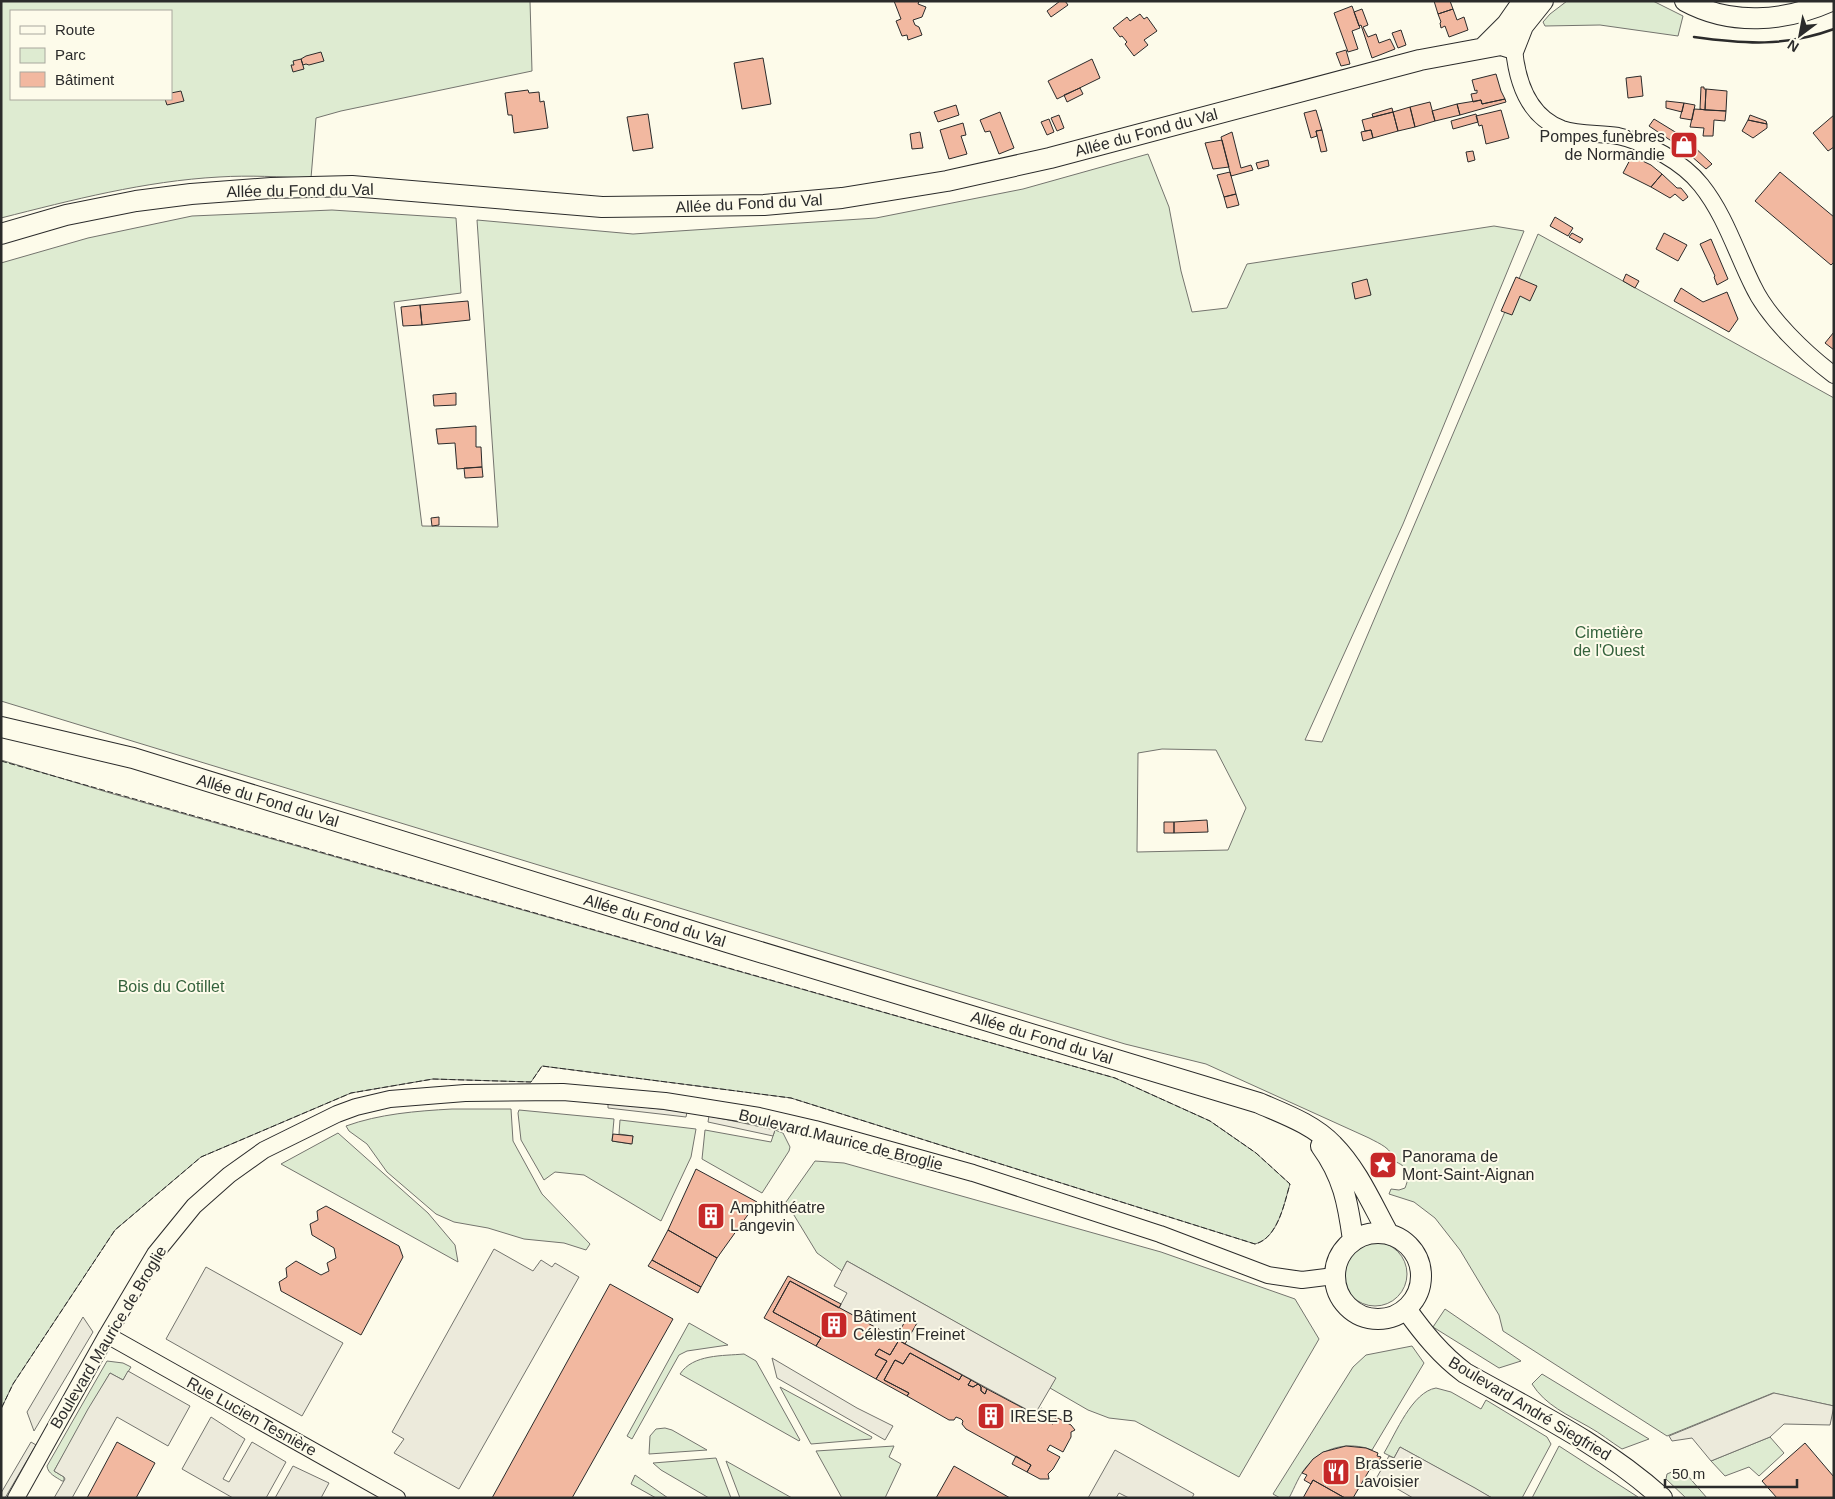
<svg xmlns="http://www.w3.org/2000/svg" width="1835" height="1499" viewBox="0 0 1835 1499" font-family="Arial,sans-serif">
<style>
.green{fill:#deebd1;stroke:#74746e;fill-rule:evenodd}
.parking{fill:#eceadb;stroke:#74746e}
.building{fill:#f2b8a0;stroke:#2b2b2b}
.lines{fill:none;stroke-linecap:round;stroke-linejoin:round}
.minor-casing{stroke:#2b2b2b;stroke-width:18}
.tertiary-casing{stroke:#2b2b2b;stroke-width:22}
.minor{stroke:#fdfbea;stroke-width:16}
.tertiary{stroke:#fdfbea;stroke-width:20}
.fence{stroke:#2b2b2b;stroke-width:1;stroke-dasharray:6 2.5;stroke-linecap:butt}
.wall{stroke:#2b2b2b;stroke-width:2.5}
.labels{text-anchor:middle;stroke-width:4;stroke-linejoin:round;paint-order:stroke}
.street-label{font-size:16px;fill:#2b2b2b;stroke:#fdfbea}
.poi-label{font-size:16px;fill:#2b2b2b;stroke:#fdfbea;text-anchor:start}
.park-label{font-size:16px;fill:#34623c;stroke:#fdfbea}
</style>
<rect width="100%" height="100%" fill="#fdfbea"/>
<!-- green -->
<path class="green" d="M1 1H530L532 71 341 111 316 118 311 178C280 177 249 175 219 177 145 181 72 200 1 218ZM11 11H171V99H11Z
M1567 1H1653L1683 16 1678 36 1600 25 1545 26 1543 22 1550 14Z
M1148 154 1169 207 1181 271 1192 312 1227 308 1247 264 1494 226 1524 231 1403 524 1305 740 1322 742 1538 234 1834 398V1406L1773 1393 1667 1436 1503 1331 1499 1315 1460 1250 1435 1218 1414 1202 1389 1194 1391 1189 1399 1190 1405 1188C1411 1173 1408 1167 1394 1161 1392 1148 1380 1144 1369 1138L1206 1064 1125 1044 1 701V263L88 238 192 216 332 210 456 218 461 293 394 302 422 526 498 527 477 220 633 234 876 218 1023 189ZM1162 749 1216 750 1246 808 1228 850 1137 852 1138 753Z
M1 760 110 793 1115 1078 1210 1121 1256 1153 1290 1184C1284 1204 1278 1238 1255 1244L791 1098 542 1066 531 1082 433 1079 351 1093 201 1157 115 1230 13 1384 1 1409Z
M452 1109H511L513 1141 542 1194 590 1244 586 1250 564 1243 524 1239 488 1228 454 1222 436 1214 387 1172 367 1144 349 1131 346 1126C379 1114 416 1111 452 1109Z
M519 1110 614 1119 612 1141 631 1144 633 1136 619 1134 620 1120 696 1129 691 1157 661 1221 584 1175 555 1172 544 1180 521 1140 518 1113Z
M705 1130 771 1142 775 1130 783 1133 790 1147 789 1151 762 1193 702 1159Z
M338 1133 428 1213 455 1245 458 1262 281 1164Z
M815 1161 844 1163 1161 1252 1295 1299 1319 1339 1239 1477 1135 1421 1109 1418 1088 1410 1050 1388 1055 1378 847 1261 842 1271 817 1253 786 1202Z
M1343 1274a32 32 0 1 1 64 0a32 32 0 1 1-64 0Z
M1445 1309 1521 1361 1499 1368 1433 1327Z
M689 1323 728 1345 687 1351 679 1355 632 1439 627 1436Z
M1412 1346 1424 1363 1372 1450C1349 1441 1323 1447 1307 1466 1299 1475 1295 1487 1289 1498H1280L1273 1494 1353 1367 1366 1355Z
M744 1354 756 1361 800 1440 799 1441 680 1374C693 1354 723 1356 744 1354Z
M107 1361 123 1363 131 1367 123 1380 110 1373 54 1471 64 1477V1481H62C56 1477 48 1474 47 1466Z
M1542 1374 1649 1439 1622 1449C1611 1442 1600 1433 1589 1427 1568 1415 1545 1405 1532 1384Z
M780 1387 872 1437 871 1439 811 1444Z
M1436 1388 1451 1392 1481 1409 1486 1400 1547 1437 1551 1444 1522 1498H1492L1400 1447 1394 1458 1384 1453C1396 1433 1412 1392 1436 1388Z
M665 1428 672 1430 707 1450 649 1454 650 1436 656 1429Z
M1770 1437 1784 1453 1759 1476 1749 1467 1725 1476 1711 1461Z
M894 1446 889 1457 901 1464 885 1498H842L816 1451Z
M1559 1446 1638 1497 1532 1498Z
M716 1458 731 1498H709L661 1470 653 1463Z
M726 1461 792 1498H740Z
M1681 1468 1707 1498H1686L1666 1479 1667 1474Z
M635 1475 668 1498H656L631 1484Z"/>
<!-- parking -->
<path class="parking" d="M608 1103 687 1112 686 1117 608 1108Z
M709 1116 743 1123 775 1130 773 1136 708 1122Z
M494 1249 533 1271 541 1260 552 1267 555 1263 579 1277 459 1489 394 1453 404 1439 392 1432Z
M847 1261 1056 1378 1035 1414 839 1308 847 1293 834 1286Z
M206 1267 343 1343 302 1416 166 1339Z
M83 1317 93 1332 34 1431 27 1412Z
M772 1358 857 1408 893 1426 885 1440 777 1378Z
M128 1371 190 1406 168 1446 117 1417 72 1498H54L65 1479 64 1477 54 1471 88 1409 110 1373 123 1380Z
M1774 1393 1834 1406 1830 1425 1784 1424 1770 1437 1711 1461 1692 1438 1672 1441 1669 1436Z
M211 1417 245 1439 223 1479 229 1482 252 1442 286 1462 266 1498H233L182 1469Z
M31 1442 36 1445 5 1498H1V1493Z
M1400 1447 1475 1488 1492 1498H1413L1377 1477 1389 1456 1394 1458Z
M1115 1450 1194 1494 1192 1498H1129L1119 1493 1116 1498H1088Z
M293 1466 329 1483 321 1498H275Z"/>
<!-- building -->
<path class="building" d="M894 1H919L918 4 926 7 922 17 913 20 915 25 919 27 922 35 908 40 907 35 902 36 896 21 901 19Z
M1060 1H1065L1068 5 1051 17 1047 11Z
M1434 1H1450L1453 9 1438 14Z
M1352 6 1360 28 1352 31 1358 49 1348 52 1334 13Z
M1362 9 1368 25 1363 27 1368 37 1376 34 1379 43 1390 39 1395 49 1372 58 1361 25 1359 26 1354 12Z
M1453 9 1457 20 1464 17 1468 30 1449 37 1445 26 1441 28 1440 23 1441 22 1438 14Z
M1140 14 1144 19 1147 17 1157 31 1144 40 1148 45 1134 56 1125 44 1127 42 1122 36 1120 37 1113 28 1127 17 1130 21Z
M1401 30 1406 45 1398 48 1392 33Z
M1346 50 1350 64 1341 66 1336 53Z
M321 52 324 61 309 65 306 64 303 65 301 59 306 56Z
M763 58 771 104 742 109 734 63Z
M301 59 304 69 293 72 291 65H294L293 61Z
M1092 59 1100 78 1057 99 1048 81Z
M1496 74 1501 91 1505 99 1482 104 1481 100 1473 102 1471 94 1477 93V90L1475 91 1472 80Z
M1641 76 1643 96 1628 98 1626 78Z
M1701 87H1704V89H1706L1705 110 1700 109Z
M1080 88 1083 94 1067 102 1064 95Z
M1706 89 1727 91 1726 111 1705 110Z
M528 90 529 93 539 92 540 102 544 101 548 128 514 133 512 115H508L505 93Z
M181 91 184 101 167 105 165 99H171V93Z
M1505 99 1506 102 1460 115 1457 104 1481 100 1482 104Z
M1666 101 1684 103 1682 112 1666 108Z
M1430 102 1435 121 1415 127 1410 107Z
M1684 103 1695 105 1692 120 1680 118Z
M1457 104 1460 115 1435 121 1432 111Z
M956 105 959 115 938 122 934 112Z
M1410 107 1415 127 1398 131 1393 112Z
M1392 108 1393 112 1373 117 1372 114Z
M1694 109 1726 111 1725 121 1714 120 1713 136H1703L1704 128 1690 127Z
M1316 110 1322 130 1316 131 1317 136 1311 138 1304 113Z
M1501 110 1509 138 1486 144 1482 125 1479 126 1476 116Z
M1000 112 1014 148 999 154 990 131 985 132 980 120Z
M1393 112 1398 131 1373 138 1371 130 1365 131 1362 120Z
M648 114 653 148 633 151 627 117Z
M1476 114 1478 122 1453 129 1451 121Z
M1059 115 1064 128 1057 131 1051 118Z
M1750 115 1766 121 1767 124 1748 120Z
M1834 115V147L1828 151 1813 133Z
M1049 119 1054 132 1047 135 1041 122Z
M1654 119 1685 138 1712 164 1706 169 1682 148 1649 126Z
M1748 120 1767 124V128L1753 138 1742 131Z
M963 123 966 135 961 136 967 154 949 159 940 130Z
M1322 130 1327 151 1321 152 1316 131Z
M1371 130 1373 138 1363 141 1361 132Z
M920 132 923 148 912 149 910 134Z
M1232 132 1241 168 1251 165 1253 170 1231 176 1221 137Z
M1222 140 1229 167 1213 169 1205 143Z
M1473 151 1475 160 1468 162 1466 152Z
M1632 156 1651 165 1662 174 1651 187 1623 173Z
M1268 160 1269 166 1258 169 1256 163Z
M1230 172 1236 194 1224 197 1217 175Z
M1780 172 1834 217V262L1831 265 1755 201Z
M1662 174 1677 188H1681L1686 194 1688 197 1683 201 1675 194 1670 198 1651 187Z
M1236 194 1239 205 1227 208 1224 197Z
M1555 217 1573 228 1568 236 1550 226Z
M1572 233 1583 239 1580 243 1569 237Z
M1664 233 1687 245 1678 261 1656 249Z
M1711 239 1728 279 1717 285 1714 277 1715 276 1700 244Z
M1626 274 1639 281 1635 288 1623 281Z
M1516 277 1537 286 1530 301 1520 296 1512 315 1501 311Z
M1367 279 1371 295 1355 299 1352 283Z
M1681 288 1703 302 1727 292 1738 319 1729 332 1674 301Z
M468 301 470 320 422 325 420 305Z
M420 305 422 325 403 326 401 307Z
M1834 332V350L1825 343Z
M456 393V405L434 406 433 395Z
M476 426V447H481L482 467 457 469 455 443 438 444 436 429Z
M482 467 483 477 465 478 464 468Z
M439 517V525L432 526 431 518Z
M1207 820 1208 832 1174 833V822Z
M1164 822H1174V833H1164Z
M613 1134 633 1136 632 1144 612 1141Z
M696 1169 757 1202 717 1258 668 1230Z
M326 1206 399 1246 403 1257 361 1335 281 1291 279 1282 287 1277 286 1268 296 1261 321 1275 329 1271 327 1263 336 1258 334 1248 312 1235 310 1224 318 1220 317 1211Z
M668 1230 717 1258 701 1287 652 1260Z
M652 1260 701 1287 698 1293 648 1266Z
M788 1276 841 1304 839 1308 790 1281 773 1312 821 1338 816 1346 764 1318Z
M790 1281 899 1340 890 1355 879 1349 875 1355 887 1361 876 1379 816 1346 821 1338 773 1312Z
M610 1284 673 1319 572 1498H492Z
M907 1317 917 1323 905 1344 896 1339Z
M899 1340 905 1344 962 1375 959 1380 910 1353 903 1364 895 1360 884 1380 909 1393 907 1396 876 1379 887 1361 875 1355 879 1349 890 1355Z
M910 1353 959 1380 962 1375 971 1380 968 1385 973 1387 978 1384 981 1387V1391L985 1394 987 1389 1053 1424 1056 1417 1071 1425 1075 1430 1071 1432V1437L1063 1452 1050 1445 1047 1450 1060 1457 1053 1469 1048 1474 1049 1479H1040L1027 1472 1031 1465 966 1429 962 1424 963 1421 961 1419 956 1417 954 1420H949L907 1396 909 1393 884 1380 895 1360 903 1364Z
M971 1380 987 1389 985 1394 981 1391V1387L978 1384 973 1387 968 1385Z
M1041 1408 1056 1417 1053 1424 1037 1416Z
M117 1442 155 1463 136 1498H87Z
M1805 1443 1834 1477V1498H1777L1762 1481Z
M1346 1446 1366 1448 1378 1453 1377 1456 1381 1457 1374 1470 1370 1469 1353 1498H1345L1313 1480 1311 1484 1304 1480 1307 1475 1302 1473 1313 1459 1323 1452Z
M1016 1456 1031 1465 1027 1472 1012 1464Z
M954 1466 1010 1498H936Z
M1313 1480 1345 1498H1303Z"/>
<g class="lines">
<defs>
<path id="minor" d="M1514 49C1517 81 1528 116 1562 129 1579 135 1600 133 1618 136 1646 142 1683 162 1701 185 1725 215 1736 252 1753 286 1768 318 1806 354 1834 375
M107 1335 397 1498
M16 1498 107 1335 155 1254 194 1206 229 1175 264 1150 337 1114 356 1107 390 1099 465 1093 563 1092 665 1101 759 1116 815 1129 973 1173 1160 1234 1268 1275 1302 1280 1334 1276"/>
<path id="tertiary" d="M1685 1C1731 26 1784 22 1831 1
M1484 47 1507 24 1523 1
M1 234 66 215 136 201 191 194 271 188 352 186 602 207 764 205 842 198 947 181 1050 158 1420 60 1501 45 1514 49 1523 26 1543 1
M1 727 133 758 727 942 1259 1103C1284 1114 1313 1124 1333 1145 1357 1169 1372 1204 1388 1233
M1321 1146C1343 1176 1348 1203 1353 1240
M1335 1276a43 43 0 1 1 86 0a43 43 0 1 1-86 0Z
M1406 1309C1424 1334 1441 1355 1465 1373 1533 1411 1605 1446 1662 1498"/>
</defs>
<!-- minor casing -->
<use href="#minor" class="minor-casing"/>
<!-- tertiary casing -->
<use href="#tertiary" class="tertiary-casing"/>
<!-- minor -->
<use href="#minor" class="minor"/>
<!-- tertiary -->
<use href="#tertiary" class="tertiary"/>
<!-- fence -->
<path class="fence" d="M1 761 1115 1078 1210 1121 1256 1153 1290 1184C1284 1204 1278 1238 1255 1244L791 1098 542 1066 531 1082 433 1079 351 1093 201 1157 115 1230 13 1384 1 1409"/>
<!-- wall -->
<path class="wall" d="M1694 37C1745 44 1785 47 1834 29"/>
</g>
<!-- icons -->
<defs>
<symbol id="shop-square" viewBox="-11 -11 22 22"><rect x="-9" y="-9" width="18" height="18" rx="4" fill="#c62828" stroke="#fdfbea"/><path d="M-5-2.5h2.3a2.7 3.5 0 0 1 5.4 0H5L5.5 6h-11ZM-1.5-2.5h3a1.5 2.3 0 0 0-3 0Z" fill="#fff"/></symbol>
<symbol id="sight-square" viewBox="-11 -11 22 22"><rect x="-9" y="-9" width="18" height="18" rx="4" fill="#c62828" stroke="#fdfbea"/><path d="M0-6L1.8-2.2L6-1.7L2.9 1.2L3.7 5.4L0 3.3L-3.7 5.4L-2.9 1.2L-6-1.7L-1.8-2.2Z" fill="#fff"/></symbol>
<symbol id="building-square" viewBox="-11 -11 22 22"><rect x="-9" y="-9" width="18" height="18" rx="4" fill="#c62828" stroke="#fdfbea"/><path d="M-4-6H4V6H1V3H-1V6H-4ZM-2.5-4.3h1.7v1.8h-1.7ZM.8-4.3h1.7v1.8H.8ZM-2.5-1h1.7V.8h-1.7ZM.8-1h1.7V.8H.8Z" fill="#fff"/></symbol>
<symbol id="restaurant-square" viewBox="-11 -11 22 22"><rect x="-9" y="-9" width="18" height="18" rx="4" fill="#c62828" stroke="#fdfbea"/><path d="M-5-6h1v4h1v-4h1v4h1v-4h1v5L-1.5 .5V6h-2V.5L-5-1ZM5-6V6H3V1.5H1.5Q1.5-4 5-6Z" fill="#fff"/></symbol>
</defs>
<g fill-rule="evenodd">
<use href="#shop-square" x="1668" y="129" width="32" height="32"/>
<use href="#sight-square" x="1367" y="1149" width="32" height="32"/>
<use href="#building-square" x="695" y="1200" width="32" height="32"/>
<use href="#building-square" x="818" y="1309" width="32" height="32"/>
<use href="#building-square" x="975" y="1400" width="32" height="32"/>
<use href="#restaurant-square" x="1320" y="1456" width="32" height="32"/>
</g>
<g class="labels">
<!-- street labels -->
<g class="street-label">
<text transform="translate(1146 132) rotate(-15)" y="6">Allée du Fond du Val</text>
<text transform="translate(300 190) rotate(-1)" y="6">Allée du Fond du Val</text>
<text transform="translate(749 203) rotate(-3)" y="6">Allée du Fond du Val</text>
<text transform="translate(268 800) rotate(17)" y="6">Allée du Fond du Val</text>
<text transform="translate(655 920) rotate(17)" y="6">Allée du Fond du Val</text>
<text transform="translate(1042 1037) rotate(17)" y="6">Allée du Fond du Val</text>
<text transform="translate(841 1139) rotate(14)" y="6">Boulevard Maurice de Broglie</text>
<text transform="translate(108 1337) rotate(-59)" y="6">Boulevard Maurice de Broglie</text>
<text transform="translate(1530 1408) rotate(31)" y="6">Boulevard André Siegfried</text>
<text transform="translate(252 1416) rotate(29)" y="6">Rue Lucien Tesnière</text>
</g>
<!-- poi labels -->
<g class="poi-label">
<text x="1665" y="142" text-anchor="end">Pompes funèbres<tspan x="1665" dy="18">de Normandie</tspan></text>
<text x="1402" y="1162">Panorama de<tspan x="1402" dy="18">Mont-Saint-Aignan</tspan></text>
<text x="730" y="1213">Amphithéatre<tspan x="730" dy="18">Langevin</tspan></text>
<text x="853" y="1322">Bâtiment<tspan x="853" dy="18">Célestin Freinet</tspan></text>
<text x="1010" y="1422">IRESE B</text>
<text x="1355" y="1469">Brasserie<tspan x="1355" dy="18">Lavoisier</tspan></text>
</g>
<!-- park labels -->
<g class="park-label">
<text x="1609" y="638">Cimetière<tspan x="1609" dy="18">de l'Ouest</tspan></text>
<text x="171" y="992">Bois du Cotillet</text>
</g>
</g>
<!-- border -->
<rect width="1835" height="1499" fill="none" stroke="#2b2b2b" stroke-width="5"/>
<!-- legend -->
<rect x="10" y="10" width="162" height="90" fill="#fdfbea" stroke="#a9a89e"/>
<rect x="20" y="26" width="25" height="8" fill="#fdfbea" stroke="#a9a89e"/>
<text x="55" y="35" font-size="15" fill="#2b2b2b">Route</text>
<rect x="20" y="48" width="25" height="15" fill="#deebd1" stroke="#a9a89e"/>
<text x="55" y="60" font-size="15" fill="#2b2b2b">Parc</text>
<rect x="20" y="72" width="25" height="15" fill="#f2b8a0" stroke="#a9a89e"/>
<text x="55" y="85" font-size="15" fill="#2b2b2b">Bâtiment</text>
<!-- north arrow -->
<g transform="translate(1800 35) rotate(212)" stroke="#fdfbea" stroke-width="4" paint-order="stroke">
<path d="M0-4L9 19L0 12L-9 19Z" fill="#2b2b2b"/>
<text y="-8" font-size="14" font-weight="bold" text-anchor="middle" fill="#2b2b2b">N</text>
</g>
<!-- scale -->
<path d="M1665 1479v8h132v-8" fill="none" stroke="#2b2b2b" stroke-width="2.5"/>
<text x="1672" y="1479" font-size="15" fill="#2b2b2b" stroke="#fdfbea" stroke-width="4" paint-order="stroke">50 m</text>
</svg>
